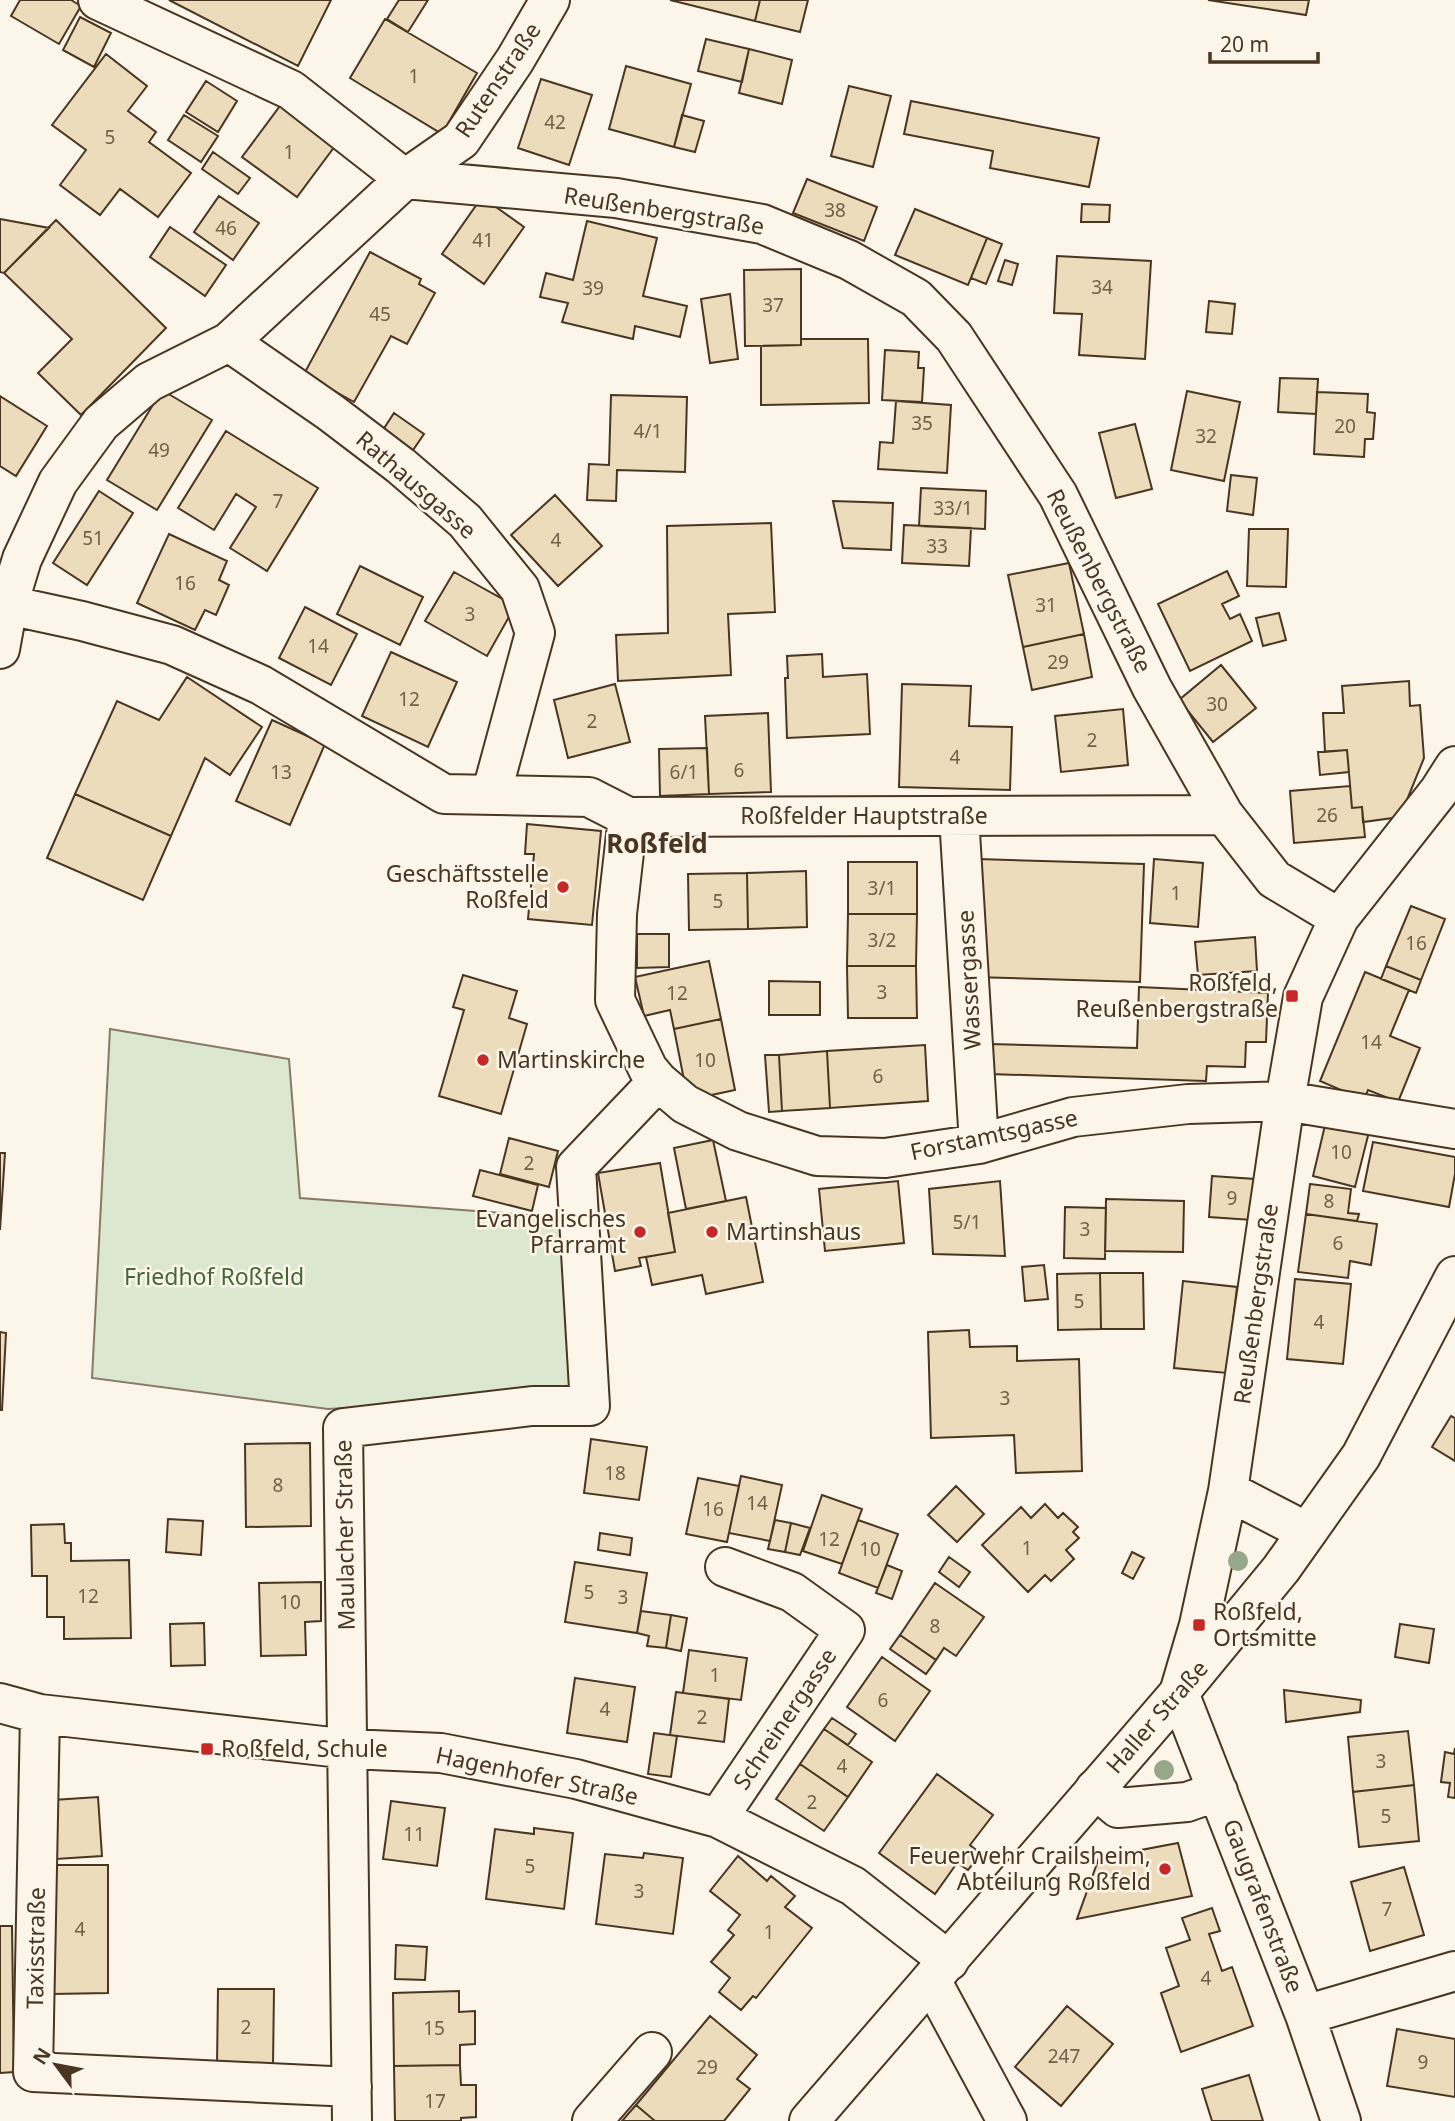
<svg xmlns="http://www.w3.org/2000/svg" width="1455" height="2121" viewBox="0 0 1455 2121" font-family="'Noto Sans',sans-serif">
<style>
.green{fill:#dce7d0;stroke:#887966;stroke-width:2}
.building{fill:#ecdcbc;stroke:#4a3520;stroke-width:2}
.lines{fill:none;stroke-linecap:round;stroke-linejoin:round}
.minor-casing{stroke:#4a3520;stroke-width:42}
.major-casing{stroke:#4a3520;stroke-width:42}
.minor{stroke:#fbf6e9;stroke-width:38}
.major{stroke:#fbf6e9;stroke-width:38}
.tree{fill:#96a887}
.poi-dot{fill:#c62828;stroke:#fbf6e9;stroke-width:2.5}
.labels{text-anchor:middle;stroke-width:5;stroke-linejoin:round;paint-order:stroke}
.number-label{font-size:19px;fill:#725f47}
.street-label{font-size:23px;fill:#4a3520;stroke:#fbf6e9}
.poi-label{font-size:23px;fill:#4a3520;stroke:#fbf6e9;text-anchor:end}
.park-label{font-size:23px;fill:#436837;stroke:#fbf6e9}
.quarter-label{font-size:26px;font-weight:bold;fill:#4a3520;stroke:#fbf6e9}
</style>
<rect width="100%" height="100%" fill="#fbf6e9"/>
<!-- green -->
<path class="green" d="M110 1029 289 1059 300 1198 570 1218 579 1395 328 1409 92 1378Z"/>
<!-- building -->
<path class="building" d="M20 0H71L81 6 59 44 11 16Z
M169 0H331L298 66Z
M399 0H428L408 32 387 19Z
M670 0H760L755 21Z
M760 0H808L800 32 755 21Z
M1208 0H1309L1306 15Z
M80 17 111 33 94 67 63 50Z
M385 19 477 73 442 134 350 78Z
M706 39 749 49 742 82 698 71Z
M749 49 792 60 782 104 739 93Z
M106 54 147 86 128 111 156 132 149 142 191 173 158 217 120 189 100 215 60 185 86 150 52 125Z
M626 66 691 84 674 147 609 129Z
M541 79 592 95 569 165 518 148Z
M206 81 237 101 218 132 186 112Z
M849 86 891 96 873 167 831 156Z
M911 101 1099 138 1089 187 990 168 993 151 904 134Z
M280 106 335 146 297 197 242 157Z
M184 115 218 136 201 162 168 140Z
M682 115 704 121 695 152 674 147Z
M213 152 250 178 238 194 202 169Z
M807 179 877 207 864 241 793 213Z
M219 196 259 223 233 260 194 232Z
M482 197 524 227 484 284 442 254Z
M1082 204 1110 205 1109 222H1081Z
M915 209 987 238 968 285 895 255Z
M0 219 49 228 4 273 0 272Z
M56 220 166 328 81 415 38 373 72 339 4 273Z
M587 221 657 238 643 296 687 306 680 337 635 326 633 339 562 322 568 303 540 297 546 273 573 280Z
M170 227 226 265 205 296 150 257Z
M987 238 1002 244 986 284 971 278Z
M370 252 421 279 419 284 435 293 407 344 391 336 354 402 304 374Z
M1057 256 1151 261 1145 359 1079 355 1082 314 1054 313Z
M1005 260 1018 264 1012 285 998 281Z
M801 269V345L745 346 744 270Z
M730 294 738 359 710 363 701 299Z
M1209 301 1235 304 1232 334 1206 332Z
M801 339H868L869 403 761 405V346L801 345Z
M885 350 919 352 918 368H924L922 402 882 400Z
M1280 378 1318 379 1316 414 1278 412Z
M162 390 212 420 157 510 107 480Z
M1187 391 1240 402 1224 481 1171 470Z
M1317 392 1368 394 1367 412 1375 413 1373 439H1365L1364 457 1314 454Z
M611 395 687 397 685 472 617 470 616 501 587 500 589 464 609 465Z
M0 396 47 426 16 476 0 466Z
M896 401 951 405 947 473 878 469 880 442 893 443Z
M394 413 424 434 411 453 381 433Z
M1135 424 1152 489 1116 498 1099 433Z
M226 431 318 488 267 571 230 548 256 507 236 494 214 530 178 508Z
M1231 475 1257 478 1253 515 1227 511Z
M921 488 986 491 985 529 919 526Z
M99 491 133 513 87 585 53 563Z
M555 495 602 546 558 586 511 535Z
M833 501 893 503 891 550 843 548Z
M771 523 775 612 728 614 731 675 618 681 616 635 668 633 667 526Z
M904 525 971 528 969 566 902 563Z
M1249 529H1288L1286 587 1247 586Z
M169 534 227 561 219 580 229 585 216 615 205 610 195 630 137 603Z
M1069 563 1084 634 1023 647 1008 575Z
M360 566 423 597 400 645 337 614Z
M1227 571 1239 596 1222 604 1230 619 1240 614 1252 641 1190 671 1158 604Z
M454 572 515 606 487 656 425 621Z
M305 607 357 634 331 685 279 658Z
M1279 613 1286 640 1263 646 1256 618Z
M1084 634 1092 677 1032 690 1023 647Z
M391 652 457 682 428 747 362 716Z
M822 654 823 677 867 674 870 734 787 738 785 678H788L787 656Z
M1221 665 1256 708 1213 742 1179 700Z
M187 677 262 727 230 775 205 758 171 836 75 794 117 701 159 720Z
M1409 681 1410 706 1420 705 1424 758 1400 817 1363 822 1362 807 1352 808 1347 750 1325 752 1323 713H1344L1342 686Z
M615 684 630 742 568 758 554 700Z
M902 684 971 686 969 726 1012 727 1010 790 899 787Z
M1123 709 1128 765 1061 772 1055 716Z
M768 713 771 792 709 794 705 716Z
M272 720 325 744 290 825 236 801Z
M707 748 709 794 660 796 659 749Z
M1347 750 1349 772 1320 775 1318 752Z
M1350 786 1352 808 1362 807 1365 837 1294 843 1290 791Z
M75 794 171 836 143 900 47 858Z
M527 824 601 831 592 925 528 919 534 854H525Z
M978 859 1144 864 1140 982 974 977Z
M1154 859 1203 863 1198 927 1150 923Z
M848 862H917V914H848Z
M806 871 807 927 748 929 747 873Z
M747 873 748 929 689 930 688 874Z
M1411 906 1445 919 1421 980 1386 966Z
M848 914H917L916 966H847Z
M637 934H669V967L637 968Z
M1255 937 1257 971 1198 975 1195 942Z
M709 961 721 1019 674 1029 670 1010 644 1016 635 977Z
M847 966H916L917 1018H848Z
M1386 966 1421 980 1416 993 1381 979Z
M1365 972 1409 990 1390 1036 1420 1048 1398 1102 1368 1090 1364 1100 1320 1081Z
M463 975 517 991 509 1018 527 1024 501 1114 439 1096 464 1010 453 1007Z
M769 981 820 982V1015H769Z
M1139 987 1268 993 1266 1042H1246L1245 1067 1207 1066 1206 1081 990 1074 991 1044 1137 1048Z
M721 1019 735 1090 688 1100 674 1029Z
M925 1045 928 1101 830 1108 827 1051Z
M827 1051 830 1108 782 1111 779 1055Z
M765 1055H779L782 1111 769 1112Z
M1327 1117 1370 1128 1355 1187 1313 1176Z
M509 1138 558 1151 549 1187 500 1174Z
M713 1140 726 1201 686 1209 674 1148Z
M1373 1142 1455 1157V1174L1449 1207 1363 1191Z
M0 1153H5L0 1230Z
M660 1163 675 1252 639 1258 641 1266 615 1271 598 1173Z
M480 1170 538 1185 532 1211 473 1196Z
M1212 1176 1255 1179 1252 1220 1209 1217Z
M898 1181 904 1243 825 1251 819 1189Z
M1000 1181 1005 1256 933 1254 929 1189Z
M1310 1184 1351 1189 1348 1213 1359 1214 1357 1221 1306 1214Z
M746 1197 763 1282 706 1294 702 1275 652 1285 646 1257 675 1252 668 1213Z
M1106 1199 1184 1201 1183 1252 1105 1251Z
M1065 1207 1106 1208 1105 1259 1064 1258Z
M1306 1214 1377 1224 1371 1265 1350 1261 1348 1278 1298 1272Z
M1044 1265 1048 1299 1025 1301 1022 1267Z
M1100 1273 1101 1329 1058 1330 1057 1274Z
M1100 1273H1143L1144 1329H1101Z
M1295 1279 1351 1284 1343 1364 1287 1359Z
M1183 1281 1237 1287 1227 1373 1174 1368Z
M969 1330 970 1347 1017 1346V1361L1079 1359 1082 1471 1016 1473 1014 1435 931 1438 928 1332Z
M0 1332 6 1333 2 1410H0Z
M1451 1416 1455 1418V1461L1432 1447Z
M591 1439 647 1447 639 1500 584 1493Z
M310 1443 311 1526 246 1527 245 1444Z
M741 1476 782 1485 770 1541 729 1533Z
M698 1478 739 1486 727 1542 686 1534Z
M956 1486 984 1514 957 1542 928 1515Z
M822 1495 862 1509 842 1564 803 1551Z
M1045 1504 1058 1518 1063 1513 1078 1527 1073 1532 1079 1538 1066 1550 1074 1559 1051 1581 1045 1575 1028 1592 982 1545 1021 1507 1031 1518Z
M168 1519 203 1521 201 1555 166 1552Z
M775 1520 791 1523 785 1552 768 1549Z
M858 1520 898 1534 878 1588 839 1573Z
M791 1523 810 1528 800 1555 785 1552Z
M64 1524 65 1543H71V1561L129 1560 131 1638 64 1639V1617H47V1576H32L31 1525Z
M600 1533 632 1538 630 1555 598 1550Z
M1132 1552 1144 1558 1133 1579 1122 1573Z
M949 1557 970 1572 959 1587 939 1572Z
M575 1562 647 1573 637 1633 565 1622Z
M887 1565 902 1571 892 1599 876 1593Z
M321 1582V1621L305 1622 306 1655 261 1656 259 1583Z
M935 1583 984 1617 956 1656 944 1648 936 1660 900 1635Z
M641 1611 671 1615 666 1648 647 1646 649 1636 637 1633Z
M671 1615 687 1618 681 1651 666 1648Z
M204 1623 205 1665 171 1666 170 1624Z
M1400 1624 1434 1629 1429 1663 1395 1657Z
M900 1635 936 1660 926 1674 890 1649Z
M689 1650 747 1658 741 1700 683 1693Z
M882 1657 930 1691 895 1741 847 1707Z
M575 1678 635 1687 627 1742 567 1733Z
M1284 1690 1361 1700 1360 1712 1286 1722Z
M676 1692 729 1699 724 1742 670 1735Z
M832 1718 856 1734 848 1745 824 1729Z
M824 1729 872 1762 848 1797 800 1764Z
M1408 1731 1414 1785 1353 1792 1348 1737Z
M654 1733 677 1736 671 1777 648 1774Z
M1455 1748V1798L1448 1797 1450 1783 1441 1782 1445 1752 1454 1754Z
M800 1764 848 1797 824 1831 776 1799Z
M937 1774 993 1815 970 1845 981 1854 968 1870 957 1863 935 1894 879 1853Z
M1414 1785 1419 1841 1359 1847 1353 1792Z
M98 1797 102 1856 56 1859 53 1800Z
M391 1801 445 1808 437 1866 383 1859Z
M534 1828 573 1833 564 1909 486 1899 495 1829 534 1834Z
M1178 1843 1192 1896 1077 1919 1099 1858Z
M644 1853 683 1858 673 1934 596 1924 605 1854 643 1858Z
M738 1856 767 1881 771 1876 795 1896 785 1907 812 1928 756 1998 753 1996 741 2010 719 1992 730 1978 711 1962 734 1935 728 1930 740 1915 710 1891Z
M52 1865H108V1993L53 1994Z
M1404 1867 1424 1935 1370 1951 1351 1882Z
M1212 1908 1220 1931 1209 1934 1222 1971 1232 1967 1253 2026 1181 2052 1161 1993 1179 1986 1166 1948 1190 1940 1182 1918Z
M0 1926H12L14 2072 0 2073Z
M396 1945 427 1947 425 1980 395 1979Z
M218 1989H274L273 2066 217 2065Z
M459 1991V2012L475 2011V2044L460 2045V2065L394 2066 393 1993Z
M1067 2006 1113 2044 1061 2106 1015 2067Z
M710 2016 757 2055 737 2079 750 2089 724 2121H655L636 2105Z
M1397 2029 1455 2039V2097L1387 2086Z
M460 2065 461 2085H476V2117L461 2118V2121H395L394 2066Z
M1249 2075 1263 2121H1212L1202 2089Z
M636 2105 655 2121H622Z"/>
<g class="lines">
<defs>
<path id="minor" d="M98 0 291 90 405 179
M405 179 616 198 762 224 849 260 916 298 954 337 1058 495 1152 688 1224 815 1274 879 1339 918
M229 342 330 412 401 466 465 521 520 589 535 633 491 795
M8 605 82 621 172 645 261 685 444 794 589 797 628 817 1224 815
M0 649 8 605 22 559 58 482 101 423 149 382 229 342 405 179 461 140 515 60 550 0
M959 816 979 1144
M628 817 617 914 615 1000 648 1069 658 1081 685 1104 738 1131 817 1156 885 1158 979 1144 1073 1117 1188 1104 1285 1101 1455 1129
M1228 1491 1307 1532
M0 1703 40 1714 349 1749 441 1753 576 1779 718 1818 853 1886 949 1961
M40 1714 33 2072 352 2087
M1095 1789 1118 1808 1187 1802 1218 1791
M718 1818 845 1630 792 1592 725 1567
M931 1980 1007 2121
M1305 2015 1455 1971
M352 2121 343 1428 532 1406H590L576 1167 658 1081
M592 2121 652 2052
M1341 2121 1305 2015 1179 1693 1199 1625 1228 1491 1285 1101 1303 997 1339 918 1439 791 1455 766"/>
<path id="major" d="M809 2121 1179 1693 1281 1569 1361 1456 1455 1276"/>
</defs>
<!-- minor casing -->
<use href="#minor" class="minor-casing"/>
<!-- major casing -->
<use href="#major" class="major-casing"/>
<!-- minor -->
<use href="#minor" class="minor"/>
<!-- major -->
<use href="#major" class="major"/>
</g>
<!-- trees -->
<g class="tree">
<circle cx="1238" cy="1561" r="10"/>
<circle cx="1164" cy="1770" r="10"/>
</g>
<!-- markers -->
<g class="poi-dot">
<circle cx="563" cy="887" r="7"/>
<rect x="1285" y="989" width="14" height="14" rx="3.5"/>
<circle cx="483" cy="1060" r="7"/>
<circle cx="640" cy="1232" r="7"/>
<circle cx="712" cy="1232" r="7"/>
<rect x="1192" y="1618" width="14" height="14" rx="3.5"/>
<rect x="200" y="1742" width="14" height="14" rx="3.5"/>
<circle cx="1165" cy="1869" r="7"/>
</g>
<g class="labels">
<!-- number labels -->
<g class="number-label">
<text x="414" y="83">1</text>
<text x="555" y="129">42</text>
<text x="110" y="144">5</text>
<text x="289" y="159">1</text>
<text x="835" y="217">38</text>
<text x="226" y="235">46</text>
<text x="483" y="247">41</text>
<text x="1102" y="294">34</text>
<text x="593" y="295">39</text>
<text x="773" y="312">37</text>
<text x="380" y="321">45</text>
<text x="922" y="430">35</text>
<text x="1345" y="433">20</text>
<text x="648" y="438">4/1</text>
<text x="1206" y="443">32</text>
<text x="159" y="457">49</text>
<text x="278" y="508">7</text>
<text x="953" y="515">33/1</text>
<text x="93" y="545">51</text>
<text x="556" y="547">4</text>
<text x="937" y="553">33</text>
<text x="185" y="590">16</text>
<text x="1046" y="612">31</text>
<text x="470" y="621">3</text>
<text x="318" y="653">14</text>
<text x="1058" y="669">29</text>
<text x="409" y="706">12</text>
<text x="1217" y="711">30</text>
<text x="592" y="728">2</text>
<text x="1092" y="747">2</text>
<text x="955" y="764">4</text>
<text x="739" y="777">6</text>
<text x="281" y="779">13</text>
<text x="684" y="779">6/1</text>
<text x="1327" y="822">26</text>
<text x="882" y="895">3/1</text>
<text x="1176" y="900">1</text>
<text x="718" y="908">5</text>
<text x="882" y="947">3/2</text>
<text x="1416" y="950">16</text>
<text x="882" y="999">3</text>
<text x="677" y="1000">12</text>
<text x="1371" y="1049">14</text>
<text x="705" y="1067">10</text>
<text x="878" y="1083">6</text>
<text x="1341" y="1159">10</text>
<text x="529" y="1170">2</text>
<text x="1232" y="1205">9</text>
<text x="1329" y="1208">8</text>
<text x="967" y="1229">5/1</text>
<text x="1085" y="1236">3</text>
<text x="1338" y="1250">6</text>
<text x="1079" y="1308">5</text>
<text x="1319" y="1329">4</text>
<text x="1005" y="1405">3</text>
<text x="615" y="1480">18</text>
<text x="278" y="1492">8</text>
<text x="757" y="1510">14</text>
<text x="713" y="1516">16</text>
<text x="829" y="1546">12</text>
<text x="1027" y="1555">1</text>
<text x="870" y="1556">10</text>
<text x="589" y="1599">5</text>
<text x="88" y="1603">12</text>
<text x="623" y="1604">3</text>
<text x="290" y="1609">10</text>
<text x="935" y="1633">8</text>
<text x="715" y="1682">1</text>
<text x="883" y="1707">6</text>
<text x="605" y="1716">4</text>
<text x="702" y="1724">2</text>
<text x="1381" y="1768">3</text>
<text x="842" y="1773">4</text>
<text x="812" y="1809">2</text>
<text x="1386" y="1823">5</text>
<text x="414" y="1841">11</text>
<text x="530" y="1873">5</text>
<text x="639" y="1898">3</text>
<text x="1387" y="1916">7</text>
<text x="80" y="1936">4</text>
<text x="769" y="1939">1</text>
<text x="1206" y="1985">4</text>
<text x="246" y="2034">2</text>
<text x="434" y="2035">15</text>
<text x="1064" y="2063">247</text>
<text x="1423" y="2069">9</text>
<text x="707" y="2074">29</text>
<text x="435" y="2108">17</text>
</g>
<!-- street labels -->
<g class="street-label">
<text transform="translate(498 80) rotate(-56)" y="8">Rutenstraße</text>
<text transform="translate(664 211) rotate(9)" y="8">Reußenbergstraße</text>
<text transform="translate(416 485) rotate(41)" y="8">Rathausgasse</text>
<text transform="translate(1099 581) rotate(63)" y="8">Reußenbergstraße</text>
<text x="864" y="824">Roßfelder Hauptstraße</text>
<text transform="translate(969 980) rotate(-93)" y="8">Wassergasse</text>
<text transform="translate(994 1135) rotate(-12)" y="8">Forstamtsgasse</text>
<text transform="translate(1256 1304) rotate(-82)" y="8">Reußenbergstraße</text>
<text transform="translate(345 1535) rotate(-91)" y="8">Maulacher Straße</text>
<text transform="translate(1157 1717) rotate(-49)" y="8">Haller Straße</text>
<text transform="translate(785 1719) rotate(-56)" y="8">Schreinergasse</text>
<text transform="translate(537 1776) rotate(12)" y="8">Hagenhofer Straße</text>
<text transform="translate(1263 1906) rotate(69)" y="8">Gaugrafenstraße</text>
<text transform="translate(36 1948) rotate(-89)" y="8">Taxisstraße</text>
</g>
<!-- poi labels -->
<g class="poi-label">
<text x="549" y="882">Geschäftsstelle<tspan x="549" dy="26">Roßfeld</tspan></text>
<text x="1278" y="991">Roßfeld,<tspan x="1278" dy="26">Reußenbergstraße</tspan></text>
<text x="497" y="1068" text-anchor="start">Martinskirche</text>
<text x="626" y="1227">Evangelisches<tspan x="626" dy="26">Pfarramt</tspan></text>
<text x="726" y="1240" text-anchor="start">Martinshaus</text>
<text x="1213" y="1620" text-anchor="start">Roßfeld,<tspan x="1213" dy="26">Ortsmitte</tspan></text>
<text x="221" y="1757" text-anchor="start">Roßfeld, Schule</text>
<text x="1151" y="1864">Feuerwehr Crailsheim,<tspan x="1151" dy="26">Abteilung Roßfeld</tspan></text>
</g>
<!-- park labels -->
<g class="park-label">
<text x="214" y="1285">Friedhof Roßfeld</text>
</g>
<!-- quarter labels -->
<g class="quarter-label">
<text x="657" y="853">Roßfeld</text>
</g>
</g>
<!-- north arrow -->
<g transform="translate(56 2065) rotate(302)" stroke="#fbf6e9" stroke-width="5" paint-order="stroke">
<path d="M0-5L12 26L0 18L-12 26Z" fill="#4a3520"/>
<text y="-10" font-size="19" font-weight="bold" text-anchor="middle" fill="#4a3520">N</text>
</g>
<!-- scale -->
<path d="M1210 52v10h108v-10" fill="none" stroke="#4a3520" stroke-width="3.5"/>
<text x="1220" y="52" font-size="21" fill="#4a3520" stroke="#fbf6e9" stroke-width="5" paint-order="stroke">20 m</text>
</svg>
